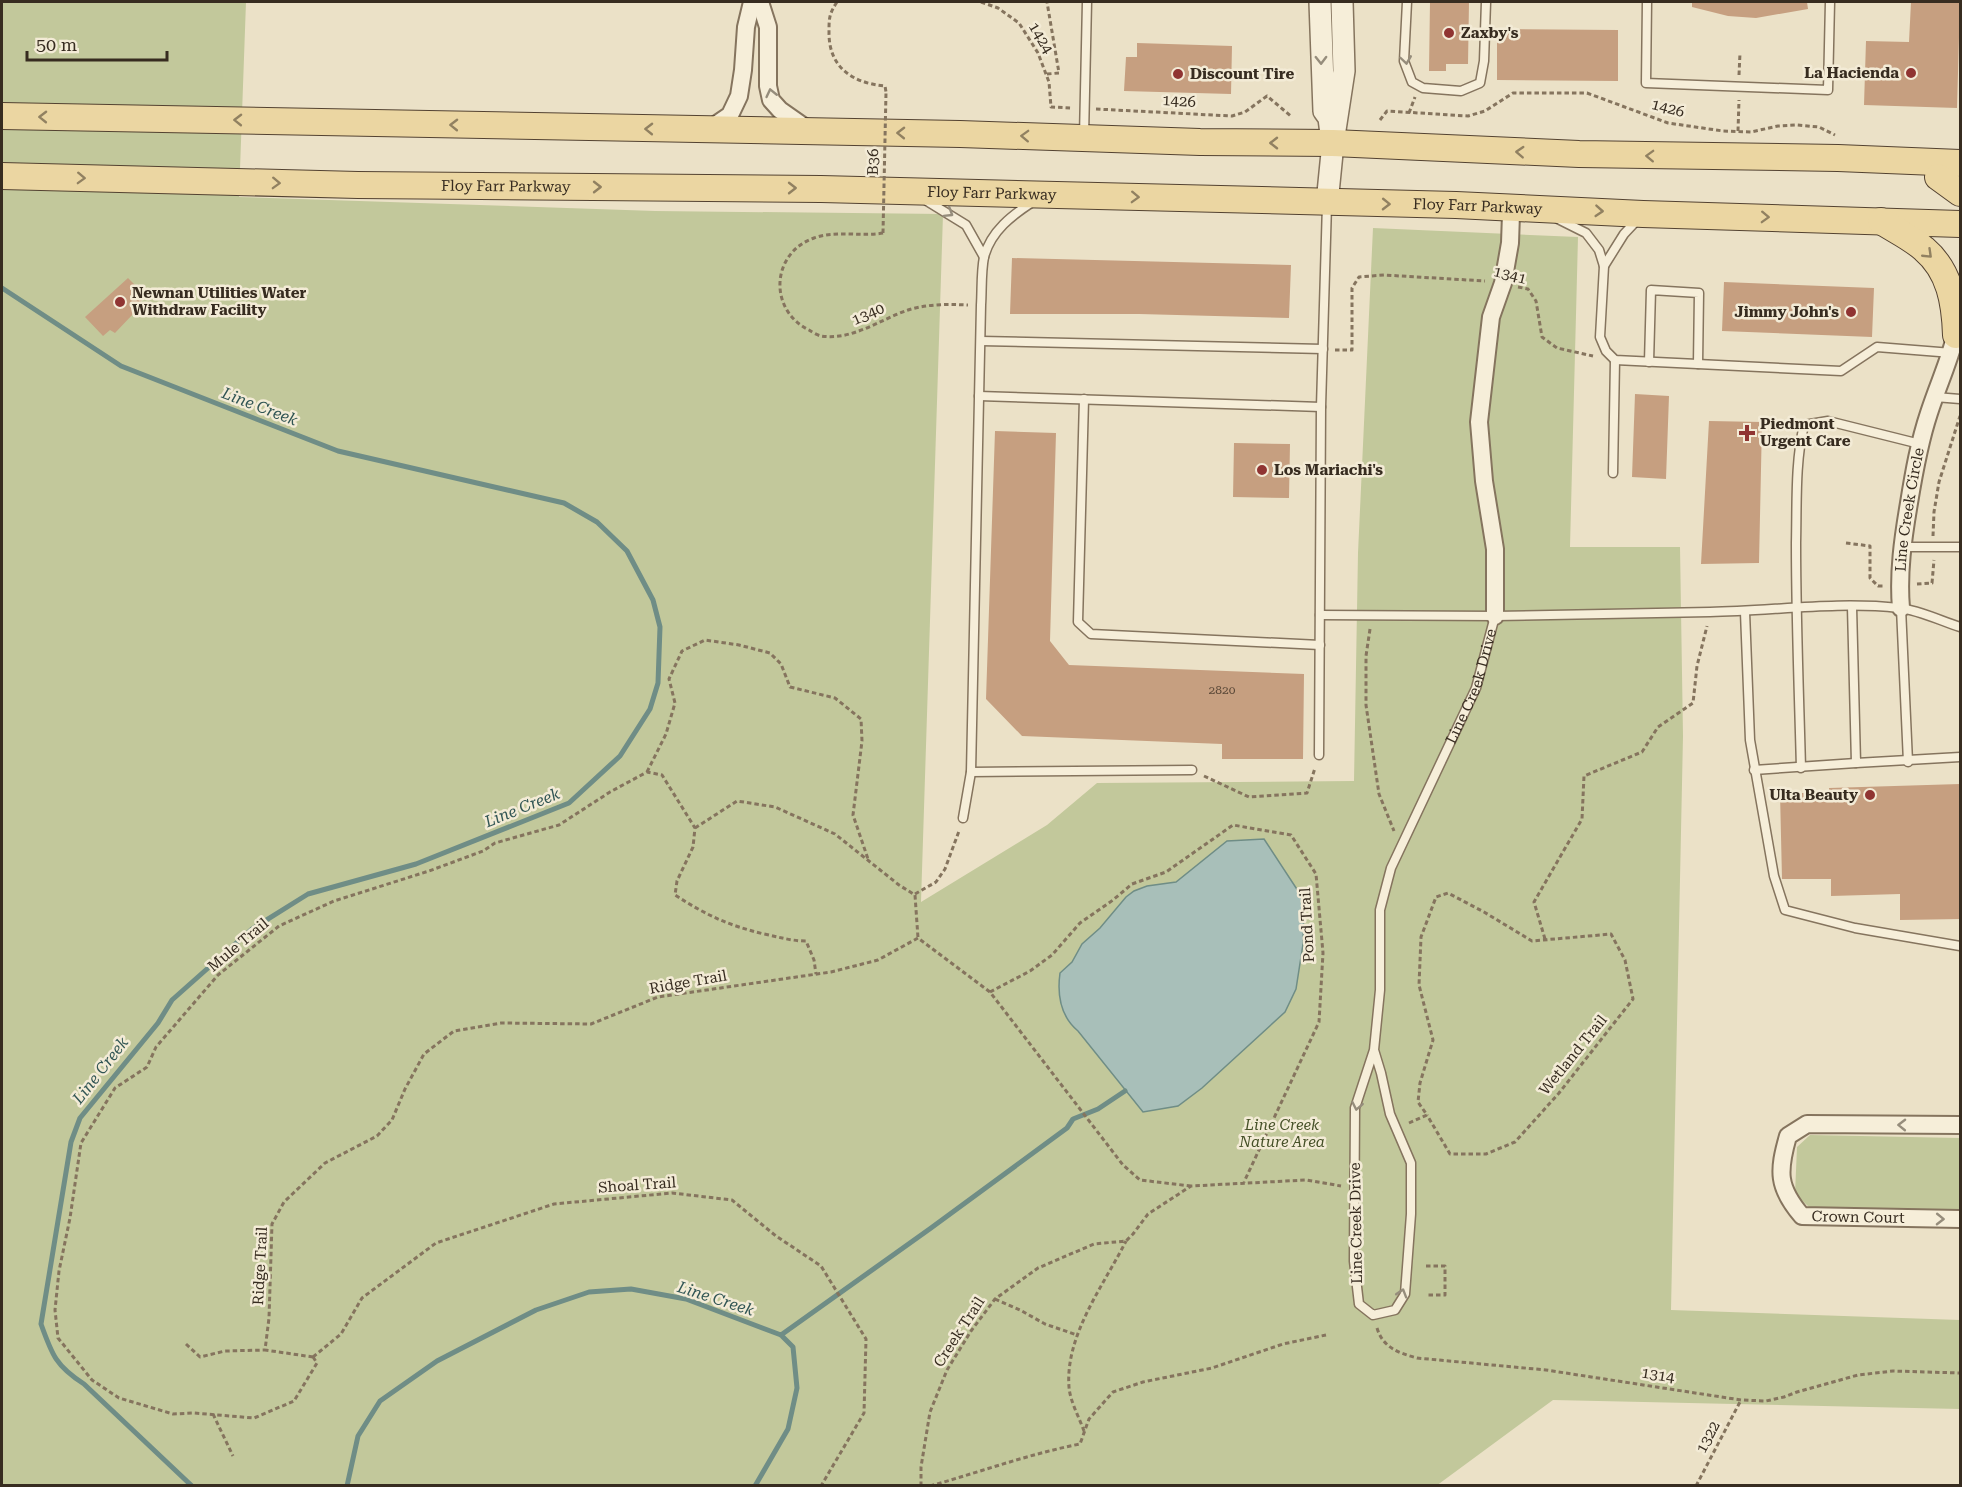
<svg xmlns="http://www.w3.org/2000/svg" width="1962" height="1487" viewBox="0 0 1962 1487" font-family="'Roboto Serif',serif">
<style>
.green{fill:#c2c89b}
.water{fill:#a8bfb9;stroke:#6f8d86;stroke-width:1.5}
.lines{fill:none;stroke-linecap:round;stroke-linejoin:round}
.stream{stroke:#6f8d86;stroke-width:5}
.building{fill:#c69f80}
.service-casing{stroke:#85745e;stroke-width:11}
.minor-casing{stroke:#85745e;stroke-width:20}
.tertiary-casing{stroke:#85745e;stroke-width:24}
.primary-casing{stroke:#534231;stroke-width:28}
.path{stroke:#85745e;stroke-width:3;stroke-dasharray:4.5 3;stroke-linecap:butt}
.service{stroke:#f6eed9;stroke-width:8}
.minor{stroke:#f6eed9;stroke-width:16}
.tertiary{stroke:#f6eed9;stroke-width:21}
.primary{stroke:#ebd6a2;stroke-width:26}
.path-bridge{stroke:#85745e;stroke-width:3;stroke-dasharray:4.5 3;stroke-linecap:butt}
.oneway{stroke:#968d7c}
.oneway2{stroke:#918161}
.poi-dot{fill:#903432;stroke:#f3ebd6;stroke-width:2}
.labels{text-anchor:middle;stroke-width:5;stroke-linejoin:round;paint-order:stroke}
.number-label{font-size:12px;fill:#5b4938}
.poi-label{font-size:15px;font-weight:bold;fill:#372c20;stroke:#f3ebd6;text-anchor:start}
.street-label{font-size:15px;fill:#372c20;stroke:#f3ebd6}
.park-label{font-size:15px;font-style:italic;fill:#465128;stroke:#f3ebd6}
.water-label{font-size:16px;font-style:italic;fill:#315554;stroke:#f3ebd6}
</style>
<rect width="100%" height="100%" fill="#ebe1c7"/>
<!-- green -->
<path class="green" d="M2 2H246L239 197 655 211 943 214 921 902 1047 825 1097 783 1354 781 1358 553 1373 228 1578 237 1570 547H1680L1683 736 1671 1310 1960 1320V1409L1553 1400 1436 1486H2Z
M1810 1135 1960 1138V1211L1809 1207 1795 1194 1797 1147Z"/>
<!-- water -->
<path class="water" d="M1264 839 1304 900 1303 944 1296 989 1285 1012 1202 1088 1178 1106 1143 1112 1078 1031C1060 1016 1057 995 1060 973L1072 962 1082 944 1100 928 1126 897 1134 891 1147 886 1176 882 1227 841Z"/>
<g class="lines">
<!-- stream -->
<path class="stream" d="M2 288 121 366 338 451 564 503 597 522 627 551 653 600 660 627 658 683 650 709 620 756 569 803 416 864 308 894 252 929 172 1000 158 1023 80 1118 71 1142 41 1324C52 1355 56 1366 84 1384L192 1486
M781 1335 931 1228 1067 1128 1073 1119 1098 1109 1125 1091
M347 1486 358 1436 380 1401 437 1361 536 1310 589 1292 631 1289 686 1299 781 1335 793 1347 797 1388 788 1429 755 1486"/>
</g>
<!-- building -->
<path class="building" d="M1430 2H1469L1468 64H1446V71H1429Z
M1692 2H1807L1808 9 1756 18 1728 16 1692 7Z
M1911 2H1960L1957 108 1864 105 1866 41 1909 42Z
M1497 29 1618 30V81L1497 80Z
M1137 43 1232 46 1231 94 1124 91 1126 57H1137Z
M1012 258 1291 265 1289 318 1139 314H1010Z
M128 278 146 296 133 309 134 313 115 333 110 330 103 336 85 317Z
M1724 282 1874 288 1872 337 1722 331Z
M1635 394 1669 396 1666 479 1632 477Z
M1709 421 1762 422 1759 563 1701 564Z
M995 431 1056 433 1050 641 1069 665 1304 674 1303 759H1222V744L1022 736 986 699Z
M1234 443 1290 444 1289 498 1233 497Z
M1960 784V919L1900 920V894L1831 896V879H1782L1780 793H1829V788Z"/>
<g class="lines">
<defs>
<g id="service">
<path d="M1407 2 1404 61 1412 82 1423 88 1461 91 1480 83 1484 61 1486 2"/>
<path d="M1647 2 1646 83 1828 90 1830 2"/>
<path d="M1084 136 1087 2"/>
<path d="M927 201 966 225 984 257"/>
<path d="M1558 219 1586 233 1599 250 1604 266 1600 337 1606 351 1615 360 1841 371 1877 347 1952 353"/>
<path d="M1604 266 1624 234 1639 218"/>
<path d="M981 341 1323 349"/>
<path d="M1649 362 1651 290 1699 293 1698 364"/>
<path d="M979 396 1321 407"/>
<path d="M1935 397 1960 399"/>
<path d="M1084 399 1078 622 1091 634 1320 645"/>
<path d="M1613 473 1615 360"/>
<path d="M1902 547H1960"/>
<path d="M1852 607 1856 763 1960 757"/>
<path d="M1901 608 1908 762"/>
<path d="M1745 612 1750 740 1774 876 1785 910 1855 928 1960 946"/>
<path d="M1320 615 1495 616 1710 612C1773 611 1836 601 1899 608 1919 610 1941 621 1960 627"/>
<path d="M1319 755 1321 407 1327 204"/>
<path d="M1801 768C1799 693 1796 618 1796 543 1797 504 1795 462 1804 425L1828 421 1920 444"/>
<path d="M1754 770 1856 763"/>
<path d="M971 772 1192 770"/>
<path d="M963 818 971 772 981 305C982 290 981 272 984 257 991 231 1012 215 1034 201"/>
<path id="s1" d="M1374 1050 1381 1073 1390 1114 1411 1163V1214L1405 1294 1395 1310 1373 1315 1359 1304 1354 1261 1355 1108 1374 1050 1380 990V910L1391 868 1476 688 1495 616"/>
</g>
<g id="minor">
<path d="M760 2 768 27V86L771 100 780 110 810 131"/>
<path d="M711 128 730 115 739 96 743 70 746 27 752 2"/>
<path id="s2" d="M1901 608C1898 573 1903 538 1909 503 1914 472 1919 443 1929 413 1939 382 1951 358 1958 326"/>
<path d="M1495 616V549L1484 481 1479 422 1491 317 1503 283 1510 243 1511 214 1514 207"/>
<path id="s3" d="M1960 1125 1807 1124 1788 1136C1778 1171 1777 1187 1802 1216L1960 1219"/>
</g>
<path id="tertiary" d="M1320 2 1324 111 1329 118 1331 134
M1327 203 1333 143 1344 71 1342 2"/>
<g id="primary">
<path d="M2 116 960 134 1200 142 1333 143 1579 154 1838 158 1960 163"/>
<path id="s4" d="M2 176 358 185 821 189 1456 205 1643 214 1960 224"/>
<path d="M1938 177 1960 193"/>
<path d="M1881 221C1895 230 1912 238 1924 249 1950 271 1955 303 1956 335"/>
</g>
</defs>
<!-- service casing -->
<use href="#service" class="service-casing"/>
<!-- minor casing -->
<use href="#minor" class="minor-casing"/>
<!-- tertiary casing -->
<use href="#tertiary" class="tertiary-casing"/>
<!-- primary casing -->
<use href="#primary" class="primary-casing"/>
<!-- path -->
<path class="path" d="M837 2C829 14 829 18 829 33 829 68 853 83 885 86L886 92
M981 2 998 8 1019 23 1038 53 1049 82 1051 107 1072 108
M1047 74 1059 73 1047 2
M1739 75 1740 53
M1096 109 1232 116 1245 112 1267 96 1292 117
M1409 113 1415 97
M1380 120 1387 111 1468 116 1485 111 1513 93H1587L1668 123 1723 131 1751 132 1778 126 1797 125 1819 127 1835 135
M1738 131 1739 100
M883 233C861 237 836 230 814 238 771 253 768 310 809 330 812 332 817 335 821 336 852 341 881 319 908 310 927 304 948 304 968 305
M1518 287 1528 289 1536 301 1542 337 1557 348 1593 356
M1335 350H1352V288L1359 277 1384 275 1485 281
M1933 536 1934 512 1939 482 1960 416
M1846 543 1870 546V578L1878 586H1883
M1917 584 1932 583 1934 560
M1370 629 1366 656V705L1379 794 1394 831
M647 772 666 734 675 703 669 679 682 651 705 640 739 645 770 653 781 664 790 687 835 698 861 719 862 741 853 815 868 859
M1204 776 1249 797 1307 793 1315 768
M695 828 737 801 775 807 835 834 899 885 915 895 918 938
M915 894 936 882 945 869 959 831
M1545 939 1534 902 1582 819 1584 776 1642 752 1658 727 1693 703 1697 666 1707 626
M990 992 1030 971 1052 955 1080 923 1113 900 1132 884 1166 872 1233 825 1291 835 1316 874 1323 953 1319 1022 1244 1182
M1409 1123 1427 1115 1418 1102 1420 1083 1433 1040 1419 985 1421 937 1436 897 1448 893 1484 912 1532 941 1611 934 1625 960 1633 999 1559 1093 1515 1142 1486 1154H1450L1427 1115
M1426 1266H1445V1295H1426
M995 1299 1020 1310 1045 1324 1077 1335
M1377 1328C1383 1348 1399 1353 1417 1358L1546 1370 1741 1400 1766 1401 1784 1397 1797 1392 1858 1375 1893 1371 1960 1373
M186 1344 200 1357 225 1351 265 1350
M313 1357 317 1363 294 1401 254 1418 194 1413 173 1414 119 1398 92 1380 58 1338 55 1310 59 1271 70 1218 81 1143 115 1088 147 1067 156 1047 218 975 279 926 334 901 429 871 483 851 495 843 559 825 610 792 647 772 662 775 695 828 693 847 677 881 675 895C706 915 727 925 764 934 779 937 791 941 806 941L814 960 816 974
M313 1357 265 1350 269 1318 272 1224 284 1202 325 1163 377 1136 392 1120 405 1089 424 1054 454 1031 501 1023 591 1024 658 997 831 972 878 960 918 938 990 992 1123 1165 1140 1180 1191 1186
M313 1357 341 1334 362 1298 436 1243 554 1204 672 1193 732 1200 776 1236 821 1266 866 1339 864 1413 821 1486
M213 1414 233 1456
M1084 1431C1079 1417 1070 1401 1069 1387 1065 1335 1104 1285 1126 1241
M921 1486V1467L930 1412 947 1370 971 1331 995 1299 1038 1268 1094 1244 1126 1241 1133 1234 1148 1214 1191 1186 1306 1180 1341 1186
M930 1486C980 1472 1029 1454 1080 1444L1089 1419 1113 1392 1143 1382 1212 1368 1283 1344 1326 1335
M1696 1486 1741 1400"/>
<!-- service -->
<use href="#service" class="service"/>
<!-- minor -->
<use href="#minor" class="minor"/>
<!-- tertiary -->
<use href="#tertiary" class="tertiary"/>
<!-- primary -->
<use href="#primary" class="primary"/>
<!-- path-bridge -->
<path class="path-bridge" d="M883 233 886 92"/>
</g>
<!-- one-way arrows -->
<defs><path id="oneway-chevron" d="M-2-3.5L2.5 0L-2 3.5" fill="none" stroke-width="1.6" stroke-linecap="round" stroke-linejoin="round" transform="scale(1.5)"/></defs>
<g class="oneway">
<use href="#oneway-chevron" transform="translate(1321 60) rotate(89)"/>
<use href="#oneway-chevron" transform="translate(1406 60) rotate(82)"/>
<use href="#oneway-chevron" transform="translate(771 93) rotate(-103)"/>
<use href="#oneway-chevron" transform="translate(949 213) rotate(32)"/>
<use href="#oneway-chevron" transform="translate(1357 1106) rotate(101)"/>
<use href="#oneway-chevron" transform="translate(1902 1125) rotate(-179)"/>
<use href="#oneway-chevron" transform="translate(1940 1219) rotate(1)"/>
<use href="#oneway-chevron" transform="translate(1402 1293) rotate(-73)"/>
</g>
<g class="oneway2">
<use href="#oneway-chevron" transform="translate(43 117) rotate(-179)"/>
<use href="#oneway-chevron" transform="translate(238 120) rotate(-179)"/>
<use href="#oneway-chevron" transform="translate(454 125) rotate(-179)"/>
<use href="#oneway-chevron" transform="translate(649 129) rotate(-179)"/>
<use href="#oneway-chevron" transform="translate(901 133) rotate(-179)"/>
<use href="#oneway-chevron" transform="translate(1025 136) rotate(-178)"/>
<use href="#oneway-chevron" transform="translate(1274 143) rotate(-180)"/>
<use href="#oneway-chevron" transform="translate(1520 152) rotate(-177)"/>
<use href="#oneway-chevron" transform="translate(1650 156) rotate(-178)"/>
<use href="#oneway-chevron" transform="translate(81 178) rotate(2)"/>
<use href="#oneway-chevron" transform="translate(276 183) rotate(2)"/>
<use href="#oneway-chevron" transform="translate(597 187)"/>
<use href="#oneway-chevron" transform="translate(792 188)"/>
<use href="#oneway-chevron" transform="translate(1135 197) rotate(2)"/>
<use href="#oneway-chevron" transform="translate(1386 204) rotate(1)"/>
<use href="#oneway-chevron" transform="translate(1599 211) rotate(4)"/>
<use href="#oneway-chevron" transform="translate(1765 217) rotate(2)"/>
<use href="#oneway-chevron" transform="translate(1928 254) rotate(44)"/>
</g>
<!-- markers -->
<g class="poi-dot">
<circle cx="1449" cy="33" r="6"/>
<circle cx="1911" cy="73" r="6"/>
<circle cx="1178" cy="74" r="6"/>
<circle cx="120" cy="302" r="6"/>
<circle cx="1851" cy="312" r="6"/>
<path d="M1744 424h6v6h6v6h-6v6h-6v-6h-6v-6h6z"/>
<circle cx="1262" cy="470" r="6"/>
<circle cx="1870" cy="795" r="6"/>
</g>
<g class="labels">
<!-- number labels -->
<g class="number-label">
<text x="1222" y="694">2820</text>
</g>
<!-- poi labels -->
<g class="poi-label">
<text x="1461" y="38">Zaxby's</text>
<text x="1899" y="78" text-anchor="end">La Hacienda</text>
<text x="1190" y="79">Discount Tire</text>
<text x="132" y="298">Newnan Utilities Water<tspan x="132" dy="17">Withdraw Facility</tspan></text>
<text x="1839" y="317" text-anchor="end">Jimmy John's</text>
<text x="1760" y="429">Piedmont<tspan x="1760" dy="17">Urgent Care</tspan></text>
<text x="1274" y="475">Los Mariachi's</text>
<text x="1858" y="800" text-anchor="end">Ulta Beauty</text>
</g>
<!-- street labels -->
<g class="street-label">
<text transform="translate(1041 38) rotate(60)" y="5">1424</text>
<text transform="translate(1179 101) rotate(3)" y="5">1426</text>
<text transform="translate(1668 108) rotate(15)" y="5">1426</text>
<text transform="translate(873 162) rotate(-89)" y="5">B36</text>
<text dy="5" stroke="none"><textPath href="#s4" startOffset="504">Floy Farr Parkway</textPath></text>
<text dy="5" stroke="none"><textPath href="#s4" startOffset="990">Floy Farr Parkway</textPath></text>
<text dy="5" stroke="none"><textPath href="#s4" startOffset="1476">Floy Farr Parkway</textPath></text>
<text transform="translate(1510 275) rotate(14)" y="5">1341</text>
<text transform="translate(868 314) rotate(-23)" y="5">1340</text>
<text dy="5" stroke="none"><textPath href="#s2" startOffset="99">Line Creek Circle</textPath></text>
<text dy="5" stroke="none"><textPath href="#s1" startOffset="950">Line Creek Drive</textPath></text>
<text transform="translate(1307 925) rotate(-93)" y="5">Pond Trail</text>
<text transform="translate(238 945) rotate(-40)" y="5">Mule Trail</text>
<text transform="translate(688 982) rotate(-10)" y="5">Ridge Trail</text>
<text transform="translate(1573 1055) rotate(-51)" y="5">Wetland Trail</text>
<text transform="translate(637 1185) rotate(-4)" y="5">Shoal Trail</text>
<text dy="5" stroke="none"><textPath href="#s3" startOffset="318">Crown Court</textPath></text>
<text transform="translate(1356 1223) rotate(-91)" y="5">Line Creek Drive</text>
<text transform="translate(260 1266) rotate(-87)" y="5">Ridge Trail</text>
<text transform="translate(959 1332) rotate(-57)" y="5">Creek Trail</text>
<text transform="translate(1658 1375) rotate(9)" y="5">1314</text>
<text transform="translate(1708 1437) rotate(-62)" y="5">1322</text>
</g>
<!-- park labels -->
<g class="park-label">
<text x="1282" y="1130">Line Creek<tspan x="1282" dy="17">Nature Area</tspan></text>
</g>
<!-- water labels -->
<g class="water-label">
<text transform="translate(260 406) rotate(21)" y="6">Line Creek</text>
<text transform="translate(522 807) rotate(-22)" y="6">Line Creek</text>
<text transform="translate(100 1070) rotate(-52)" y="6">Line Creek</text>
<text transform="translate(716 1298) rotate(18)" y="6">Line Creek</text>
</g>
</g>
<!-- border -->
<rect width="1962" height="1487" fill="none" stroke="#372c20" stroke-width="6"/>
<!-- scale -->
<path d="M27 51v9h140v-9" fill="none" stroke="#372c20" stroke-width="3"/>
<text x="36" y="51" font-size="18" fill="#372c20" stroke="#f3ebd6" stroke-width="4.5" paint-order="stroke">50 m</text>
</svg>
